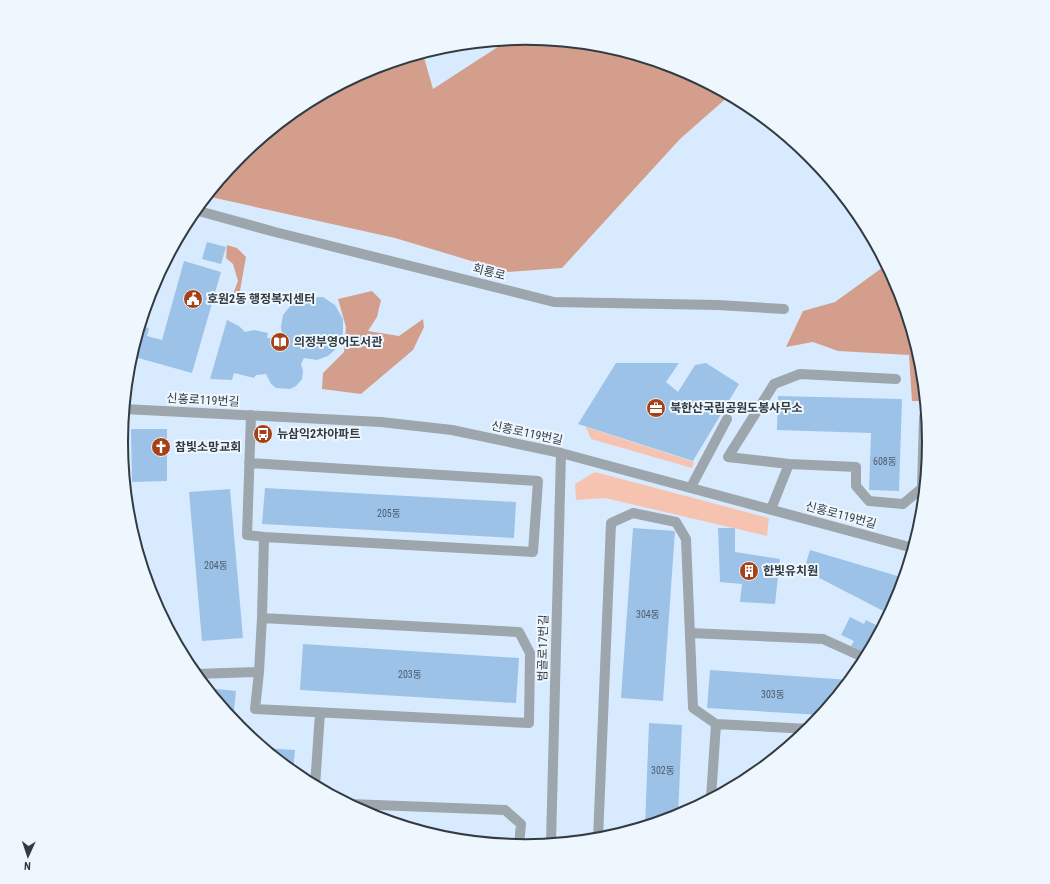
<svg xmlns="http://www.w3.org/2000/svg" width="1050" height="884" viewBox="0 0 1050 884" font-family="'Roboto Condensed','Noto Sans KR',sans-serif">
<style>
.green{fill:#f6c3b1}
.forest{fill:#d39f8c}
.building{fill:#9cc2e8}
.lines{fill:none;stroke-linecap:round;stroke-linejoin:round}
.service{stroke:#9da5ad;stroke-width:10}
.minor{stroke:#9da5ad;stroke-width:10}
.labels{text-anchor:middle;stroke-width:4;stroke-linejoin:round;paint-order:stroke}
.number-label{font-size:10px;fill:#4d5d6c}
.street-label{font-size:12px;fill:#333b42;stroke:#eff7fe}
.poi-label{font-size:12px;font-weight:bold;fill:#333b42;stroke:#eff7fe;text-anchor:start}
.rim{fill:none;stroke:#333b42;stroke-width:2}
</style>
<rect width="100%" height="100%" fill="#d8ebfe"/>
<!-- green -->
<path class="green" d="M586 427 694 462 692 468 591 439Z
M595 472 769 518 767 536 605 498 576 500 575 484Z"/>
<!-- forest -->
<path class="forest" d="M525 38 604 46 680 69 730 95 680 139 562 268 508 272 395 238 206 196 239 156 266 135 280 131 274 128 301 106 371 69 424 52 423 54 433 89 510 39Z
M227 245 237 248 246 257 238 302 231 299 238 281 233 264 226 258Z
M886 265 898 288 921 363 925 401H912L909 355 838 351 813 342 786 347 803 311 835 302Z
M372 291 381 300 377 317 368 331 399 336 423 319 424 327 413 350 361 394 322 389 323 373 344 352 346 327 338 299Z"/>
<!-- building -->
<path class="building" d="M207 242 226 247 221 264 202 259Z
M184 261 221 272 192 373 131 356 140 326 149 328 147 336 162 340Z
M323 297 335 305 343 319V333L338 347 328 356 317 360 304 358 301 364 303 371 302 379 296 386 290 389 276 388 271 384 266 374 256 375 254 378 234 373 232 380 210 379 227 320 239 326 245 332 254 330 268 333 267 338 282 337 281 326 283 315 292 304 306 298Z
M616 363H679L666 382 678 392 695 365 706 363 739 384 693 461 578 424Z
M778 396 902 399 899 491 869 490 871 433 777 430Z
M131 429H167V481L132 482Z
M265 488 516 502 514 538 262 524Z
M230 489 243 638 202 641 189 492Z
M633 528 675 531 663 701 621 698Z
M718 528H735V552L780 559 775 604 740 602 742 584 720 582Z
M810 550 904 578 898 597 889 614 804 570Z
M850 617 864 624 866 620 882 628 868 654 851 646 854 641 841 635Z
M303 644 519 658 516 703 300 690Z
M710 670 850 680 821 715 707 708Z
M207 688 236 691 233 720Z
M649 723 682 725 678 816 645 826Z
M264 748 295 750 293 772Z"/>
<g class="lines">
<!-- service -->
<path class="service" d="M195 210 275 232 554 302 718 305 784 309
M251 415 247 535 264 537 262 618 259 672
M249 463 538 481 533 552 264 537
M789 464 856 467V486L869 501 903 504 922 488 924 417
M691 487 727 419
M771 509 789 464 728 457 774 384 800 374 896 379
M690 633 823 639 865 658
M195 674 259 672 255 709 529 723 530 653 519 632 262 618
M716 724 809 729
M315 786 320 713
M350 804 505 810 521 824 519 845
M598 839 611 523 633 513 676 522 686 539 693 708 716 724 711 798"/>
<!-- minor -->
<path class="minor" d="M124 409 381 422 452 430 561 453 913 548
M551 843 561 453"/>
</g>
<!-- icons -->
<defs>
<symbol id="civic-disc" viewBox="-11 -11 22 22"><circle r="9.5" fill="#a64016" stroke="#eff7fe"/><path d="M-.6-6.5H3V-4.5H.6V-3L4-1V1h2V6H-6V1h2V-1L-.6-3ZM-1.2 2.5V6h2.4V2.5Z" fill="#fff"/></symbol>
<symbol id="library-disc" viewBox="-11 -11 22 22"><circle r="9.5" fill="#a64016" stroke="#eff7fe"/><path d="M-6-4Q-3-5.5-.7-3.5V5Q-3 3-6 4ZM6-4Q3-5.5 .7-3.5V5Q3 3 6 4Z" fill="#fff"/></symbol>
<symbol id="office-disc" viewBox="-11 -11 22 22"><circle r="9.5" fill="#a64016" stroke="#eff7fe"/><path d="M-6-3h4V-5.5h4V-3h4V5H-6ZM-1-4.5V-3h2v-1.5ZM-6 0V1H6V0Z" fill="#fff"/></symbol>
<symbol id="bus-disc" viewBox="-11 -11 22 22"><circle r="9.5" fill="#a64016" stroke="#eff7fe"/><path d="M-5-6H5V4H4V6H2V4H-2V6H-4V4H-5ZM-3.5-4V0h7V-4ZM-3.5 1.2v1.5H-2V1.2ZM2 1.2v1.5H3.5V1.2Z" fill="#fff"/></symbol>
<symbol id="church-disc" viewBox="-11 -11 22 22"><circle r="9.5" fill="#a64016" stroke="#eff7fe"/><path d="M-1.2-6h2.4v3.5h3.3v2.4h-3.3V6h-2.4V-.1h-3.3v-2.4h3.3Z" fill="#fff"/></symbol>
<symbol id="building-disc" viewBox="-11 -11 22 22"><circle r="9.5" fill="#a64016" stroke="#eff7fe"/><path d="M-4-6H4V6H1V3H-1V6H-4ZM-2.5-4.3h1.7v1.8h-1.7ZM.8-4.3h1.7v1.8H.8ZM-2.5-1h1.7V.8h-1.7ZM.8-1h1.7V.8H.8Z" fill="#fff"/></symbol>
</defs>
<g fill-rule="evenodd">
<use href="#civic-disc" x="182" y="288" width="22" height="22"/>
<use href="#library-disc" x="269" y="331" width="22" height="22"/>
<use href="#office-disc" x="645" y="397" width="22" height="22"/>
<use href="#bus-disc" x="252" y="423" width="22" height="22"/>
<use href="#church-disc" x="150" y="436" width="22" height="22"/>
<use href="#building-disc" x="738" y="560" width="22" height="22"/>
</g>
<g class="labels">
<!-- number labels -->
<g class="number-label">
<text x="885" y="465">608동</text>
<text x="389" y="517">205동</text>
<text x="216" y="569">204동</text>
<text x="648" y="618">304동</text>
<text x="410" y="678">203동</text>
<text x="773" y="698">303동</text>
<text x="663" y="774">302동</text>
</g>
<!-- street labels -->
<g class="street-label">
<text transform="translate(489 272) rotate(14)" y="4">회룡로</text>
<text transform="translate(203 400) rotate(3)" y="4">신흥로119번길</text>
<text transform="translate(527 433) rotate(12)" y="4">신흥로119번길</text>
<text transform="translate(841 515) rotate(15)" y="4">신흥로119번길</text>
<text transform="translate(543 648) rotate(-89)" y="4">범골로17번길</text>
</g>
<!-- poi labels -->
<g class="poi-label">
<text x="207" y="303">호원2동 행정복지센터</text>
<text x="294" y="346">의정부영어도서관</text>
<text x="670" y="412">북한산국립공원도봉사무소</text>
<text x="277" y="438">뉴삼익2차아파트</text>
<text x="175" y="451">참빛소망교회</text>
<text x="763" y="575">한빛유치원</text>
</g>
</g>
<!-- crop -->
<path d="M0 0H1050V884H0ZM128 442a397 397 0 1 1 794 0a397 397 0 1 1-794 0Z" fill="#eff7fe" fill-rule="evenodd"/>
<path class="rim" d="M128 442a397 397 0 1 1 794 0a397 397 0 1 1-794 0Z"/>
<!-- north arrow -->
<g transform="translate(28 856) rotate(183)" stroke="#eff7fe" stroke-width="3" paint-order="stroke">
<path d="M0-3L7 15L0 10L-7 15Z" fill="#333b42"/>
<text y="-6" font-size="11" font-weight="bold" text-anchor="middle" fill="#333b42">N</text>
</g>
</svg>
